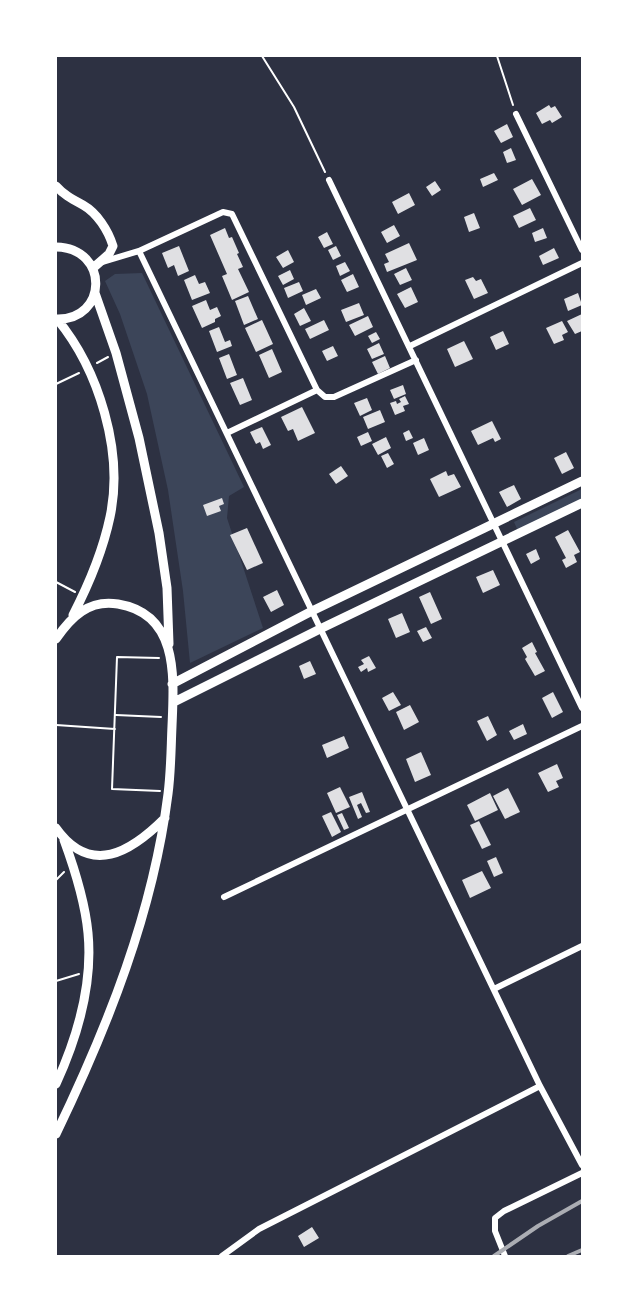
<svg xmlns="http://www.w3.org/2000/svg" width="638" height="1312" viewBox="0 0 638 1312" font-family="Montserrat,sans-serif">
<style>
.green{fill:#3c4559}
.building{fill:#e0e0e3}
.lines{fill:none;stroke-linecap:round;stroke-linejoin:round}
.path{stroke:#fff;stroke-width:2}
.minor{stroke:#fff;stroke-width:6}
.secondary{stroke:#fff;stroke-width:9}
.rail{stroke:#abadb3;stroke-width:4}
</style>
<rect width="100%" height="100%" fill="#2d3142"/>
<!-- green -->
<path class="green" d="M142 273 244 487 229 496 227 518 263 628 190 663 183 591 168 490 147 394 120 314 105 281 115 274Z
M582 489V499L518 531 514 522Z"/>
<!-- building -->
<path class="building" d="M549 105 551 108 555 106 562 117 552 123 550 120 542 124 536 113Z
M507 124 513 137 501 143 494 131Z
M511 148 516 160 507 163 503 152Z
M494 173 498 180 483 187 480 179Z
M532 179 541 195 522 205 513 189Z
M435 181 441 190 432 196 426 187Z
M409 193 415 205 398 214 392 202Z
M530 208 536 220 519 228 513 216Z
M474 213 480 228 469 232 464 217Z
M394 225 400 236 387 243 381 232Z
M225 228 229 238 232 237 239 253 237 254 243 267 238 269 249 292 232 300 222 276 227 274 210 235Z
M543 228 547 238 535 242 532 233Z
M327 232 333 244 324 248 318 237Z
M409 243 417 260 387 272 384 264 389 262 385 254Z
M179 246 189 271 178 276 174 265 168 268 162 253Z
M336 246 341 256 333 260 328 250Z
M554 248 559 258 543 265 539 256Z
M288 250 294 262 283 268 276 257Z
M345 262 350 271 340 276 336 266Z
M406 268 412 280 400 285 394 274Z
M290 270 294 279 283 285 278 276Z
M353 274 359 287 347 292 341 280Z
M195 275 199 284 205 282 210 293 192 300 184 280Z
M473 277 476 281 481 279 488 293 474 299 465 280Z
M299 282 303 291 288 298 284 288Z
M411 287 418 302 405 308 397 294Z
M316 289 321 298 306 305 302 295Z
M578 293 582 305 568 311 564 299Z
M248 296 258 319 244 325 235 301Z
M206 300 210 310 217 307 221 316 215 319V322L202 328 192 306Z
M359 303 364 315 346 322 341 310Z
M304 308 311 321 300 326 294 314Z
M582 314V331L575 334 567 321Z
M368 316 373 327 355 336 349 325Z
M262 320 273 344 256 352 245 328Z
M324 320 329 330 310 339 305 329Z
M562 321 568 332 562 335 564 340 554 344 546 328Z
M219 327 225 342 230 340 232 346 217 352 209 331Z
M503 331 509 344 496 350 490 337Z
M376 332 380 339 372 343 368 336Z
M464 341 473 359 455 367 447 349Z
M379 343 384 354 372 359 367 349Z
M333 346 338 356 327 361 322 351Z
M272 349 282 372 269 378 259 355Z
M229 354 237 375 227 379 219 358Z
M385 356 390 368 378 374 372 362Z
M243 378 252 400 240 405 230 383Z
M403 385 406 394 394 399 390 390Z
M405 396 409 404 403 406 405 411 395 415 390 403 396 401 397 404 401 402 399 399Z
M367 398 372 410 360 416 354 403Z
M302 407 315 433 298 441 293 429 288 431 281 417Z
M380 410 385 422 368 429 363 417Z
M492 421 501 439 495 442 493 438 478 445 471 431Z
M262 427 271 445 263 449 260 442 256 444 250 432Z
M409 430 413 438 406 441 403 433Z
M368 432 372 441 361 446 357 437Z
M386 437 391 448 378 455 372 444Z
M424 438 429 450 418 455 413 443Z
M566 452 574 468 562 474 554 458Z
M388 453 394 464 387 468 381 456Z
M341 466 348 476 336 484 329 474Z
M446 471 448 476 454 474 461 487 439 497 430 479Z
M514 485 521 499 507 507 499 492Z
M222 498 224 504 219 506 221 511 207 516 203 505Z
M247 528 263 563 247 570 230 535Z
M568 530 580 552 574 555 577 562 566 568 562 560 566 558 555 537Z
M536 549 540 559 531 564 526 554Z
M493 570 500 585 483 593 476 577Z
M277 590 284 605 271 612 263 597Z
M430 592 442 619 431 624 419 597Z
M402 613 410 632 396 638 388 619Z
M426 627 432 638 423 642 417 631Z
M532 642 537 652 535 653 545 671 535 676 525 659 527 657 522 648Z
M369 656 376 668 368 672 367 668 361 672 358 667 364 664 361 660Z
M310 661 316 674 304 679 299 666Z
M393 692 401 705 389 711 382 698Z
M553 692 563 712 552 718 542 698Z
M410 705 419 722 404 730 396 712Z
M488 716 497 735 487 741 477 721Z
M523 724 527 734 514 740 509 731Z
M344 736 349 748 327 758 322 745Z
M421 752 431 775 415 782 406 759Z
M557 764 563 778 556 781 559 787 548 792 538 773Z
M340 787 350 807 336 813 327 793Z
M508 788 520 812 505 819 493 796Z
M362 792 370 812 366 813 361 803 357 805 362 817 358 819 349 797Z
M490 793 498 810 475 821 467 805Z
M331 812 341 832 332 837 322 816Z
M342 813 349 828 344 830 337 815Z
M479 821 491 845 482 849 470 825Z
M496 857 503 873 494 877 487 861Z
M482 871 491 888 470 898 462 880Z
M312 1227 319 1238 304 1247 298 1236Z"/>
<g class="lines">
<!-- path -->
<path class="path" d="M262 56 294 107 325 172
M497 56 513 105
M97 363 108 357
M56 384 79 373
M56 582 75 592
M159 658 117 657 112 789 160 791
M116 715 161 717
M56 725 115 729
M56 880 64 872
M56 981 79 974"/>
<!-- minor -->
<path class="minor" d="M516 114 582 250
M329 180 582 708
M139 251 540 1086 582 1165
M102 262 139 251 223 212 232 214 317 390
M410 346 582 263
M227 433 317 390 325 397H334L416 360
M224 897 582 726
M494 989 582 946
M222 1256 259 1229 540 1086
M505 1256 495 1231V1218L504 1211 582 1173"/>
<!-- secondary -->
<path class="secondary" d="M56 186C64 195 72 199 83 205 97 213 108 230 113 246L109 254 93 268
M56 247C110 248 108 321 56 319
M95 293 116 353 139 438 159 533 167 588 169 644
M57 319C99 370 124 452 110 517 103 550 89 584 73 615
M56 639C71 617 89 599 118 604 179 614 174 677 172 726 171 748 171 771 168 794 153 913 108 1026 56 1134
M172 684 312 611 582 481
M174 702 320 629 582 503
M56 828C91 877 131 852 165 818
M56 1084C77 1038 93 985 88 933 85 901 75 870 64 840"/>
<!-- rail -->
<path class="rail" d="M494 1256 538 1226 582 1201
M568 1256 582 1250"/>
</g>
<!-- border -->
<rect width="638" height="1312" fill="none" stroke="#ffffff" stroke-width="114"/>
</svg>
